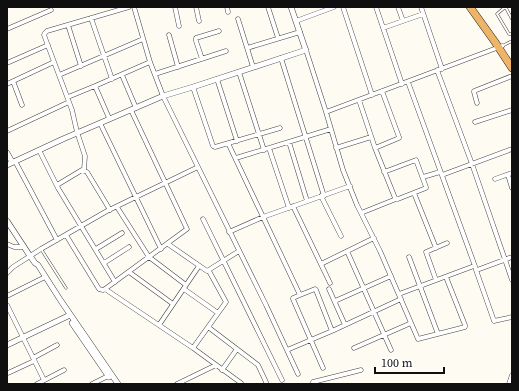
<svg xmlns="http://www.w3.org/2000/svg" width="519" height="391" viewBox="0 0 519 391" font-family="'Source Serif 4',serif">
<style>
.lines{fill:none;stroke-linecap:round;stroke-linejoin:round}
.service-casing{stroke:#424242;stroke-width:3}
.minor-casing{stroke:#424242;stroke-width:5}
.tertiary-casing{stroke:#424242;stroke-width:6}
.trunk-casing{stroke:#202020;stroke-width:8}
.service{stroke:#fff;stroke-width:2}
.minor{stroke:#fff;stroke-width:4}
.tertiary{stroke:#fff;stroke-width:5}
.trunk{stroke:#eeb568;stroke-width:7}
</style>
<rect width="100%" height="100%" fill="#fefbf2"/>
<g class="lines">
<defs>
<path id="service" d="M512 19 506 8H504L497 14 509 34H512
M502 46 512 41
M41 249 66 288"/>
<path id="minor" d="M134 7 150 62 163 96 266 305 298 374
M175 7 179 26
M196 7 199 21
M227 7 228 12
M268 7 278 38
M343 7 372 95
M376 7 402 84
M398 7 403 21
M421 7 442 69
M91 18 112 79
M238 19 253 67
M296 21 334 7
M68 25 81 66
M383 28 423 14
M7 29 51 10
M169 35 178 67
M247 48 300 32
M306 50 326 112 502 46
M281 58 324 196
M202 59 196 41V38L219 31
M7 63 48 45
M437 70 472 164 512 280
M239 72 264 150
M155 74 226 51
M59 75 143 39
M122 75 136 108
M217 79 237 141
M13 81 22 105
M408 82 476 269 477 270 512 257
M7 84 54 62
M95 86 109 118
M193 87 213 146 215 147 280 128
M68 97 95 86 150 62
M359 100 375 148 395 198 398 199 426 188V187L416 160 384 172
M477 103 474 92V91L512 76
M326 112 343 170 357 205 380 251 418 339 465 327V325L446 277
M475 122 512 110
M100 123 161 249
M7 131 69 102
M289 142 307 201
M228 143 300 295 293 298V299L323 368
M269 148 289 208
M336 148 371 137
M375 148 399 138V137L382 91
M39 150 58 188 115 282
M236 158 331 129
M15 161 57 240
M84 170 85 156 77 132 72 110 44 35 45 33 47 31 129 7
M442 175 512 149
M508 175 512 188
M423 177 440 172
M495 179 512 173
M57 185 82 170 87 172 110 210
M414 193 436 248
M321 196 341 236
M293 206 330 283
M117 207 149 257 186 285
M361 213 396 199
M203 219 282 380
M229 232 263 217 350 186
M66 235 99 289 103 290 105 289 187 229 131 110
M7 244 14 247H24
M168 244 207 271 239 251
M96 249 122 233
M347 251 391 350
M409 257 438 334
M104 263 129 247
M321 264 374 238
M476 270 494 321 512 317
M129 272 173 304
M7 273 13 267 41 249 107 211 198 167
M436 280 426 252 447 243
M105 289 193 348 241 383
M184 289 218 313
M329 289 345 325
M399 294 474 266
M300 295 315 289 316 290 332 331
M7 296 45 277
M335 301 391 276
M7 305 44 380
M159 325 199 266
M208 327 258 365 266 382
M193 348 226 302 209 271
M354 348 411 323
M287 350 332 331 401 299
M33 358 57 345
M222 370 237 349
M8 373 34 361
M37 384 64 370
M92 384 108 376
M177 384 216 365
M312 384 313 382 361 370
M509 384 512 375"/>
<path id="tertiary" d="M7 153 12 162
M7 165 63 139 163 96 193 87 303 51 306 50 305 48 291 7
M7 221 30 256 35 263 38 265 61 301 118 384
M72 323 109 377
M7 345 70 315"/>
<path id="trunk" d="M470 7 495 42 512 68"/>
</defs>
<!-- service casing -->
<use href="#service" class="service-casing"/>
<!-- minor casing -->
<use href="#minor" class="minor-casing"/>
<!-- tertiary casing -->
<use href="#tertiary" class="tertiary-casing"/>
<!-- trunk casing -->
<use href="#trunk" class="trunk-casing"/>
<!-- service -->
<use href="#service" class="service"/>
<!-- minor -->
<use href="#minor" class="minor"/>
<!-- tertiary -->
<use href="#tertiary" class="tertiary"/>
<!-- trunk -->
<use href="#trunk" class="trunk"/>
</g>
<!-- border -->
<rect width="519" height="391" fill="none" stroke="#0f0f0f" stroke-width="16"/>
<!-- scale -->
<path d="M375 367v6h69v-6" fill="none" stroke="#0f0f0f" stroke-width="2"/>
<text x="381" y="367" font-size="12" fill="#0f0f0f" stroke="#ffffff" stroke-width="3" paint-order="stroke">100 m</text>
</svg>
